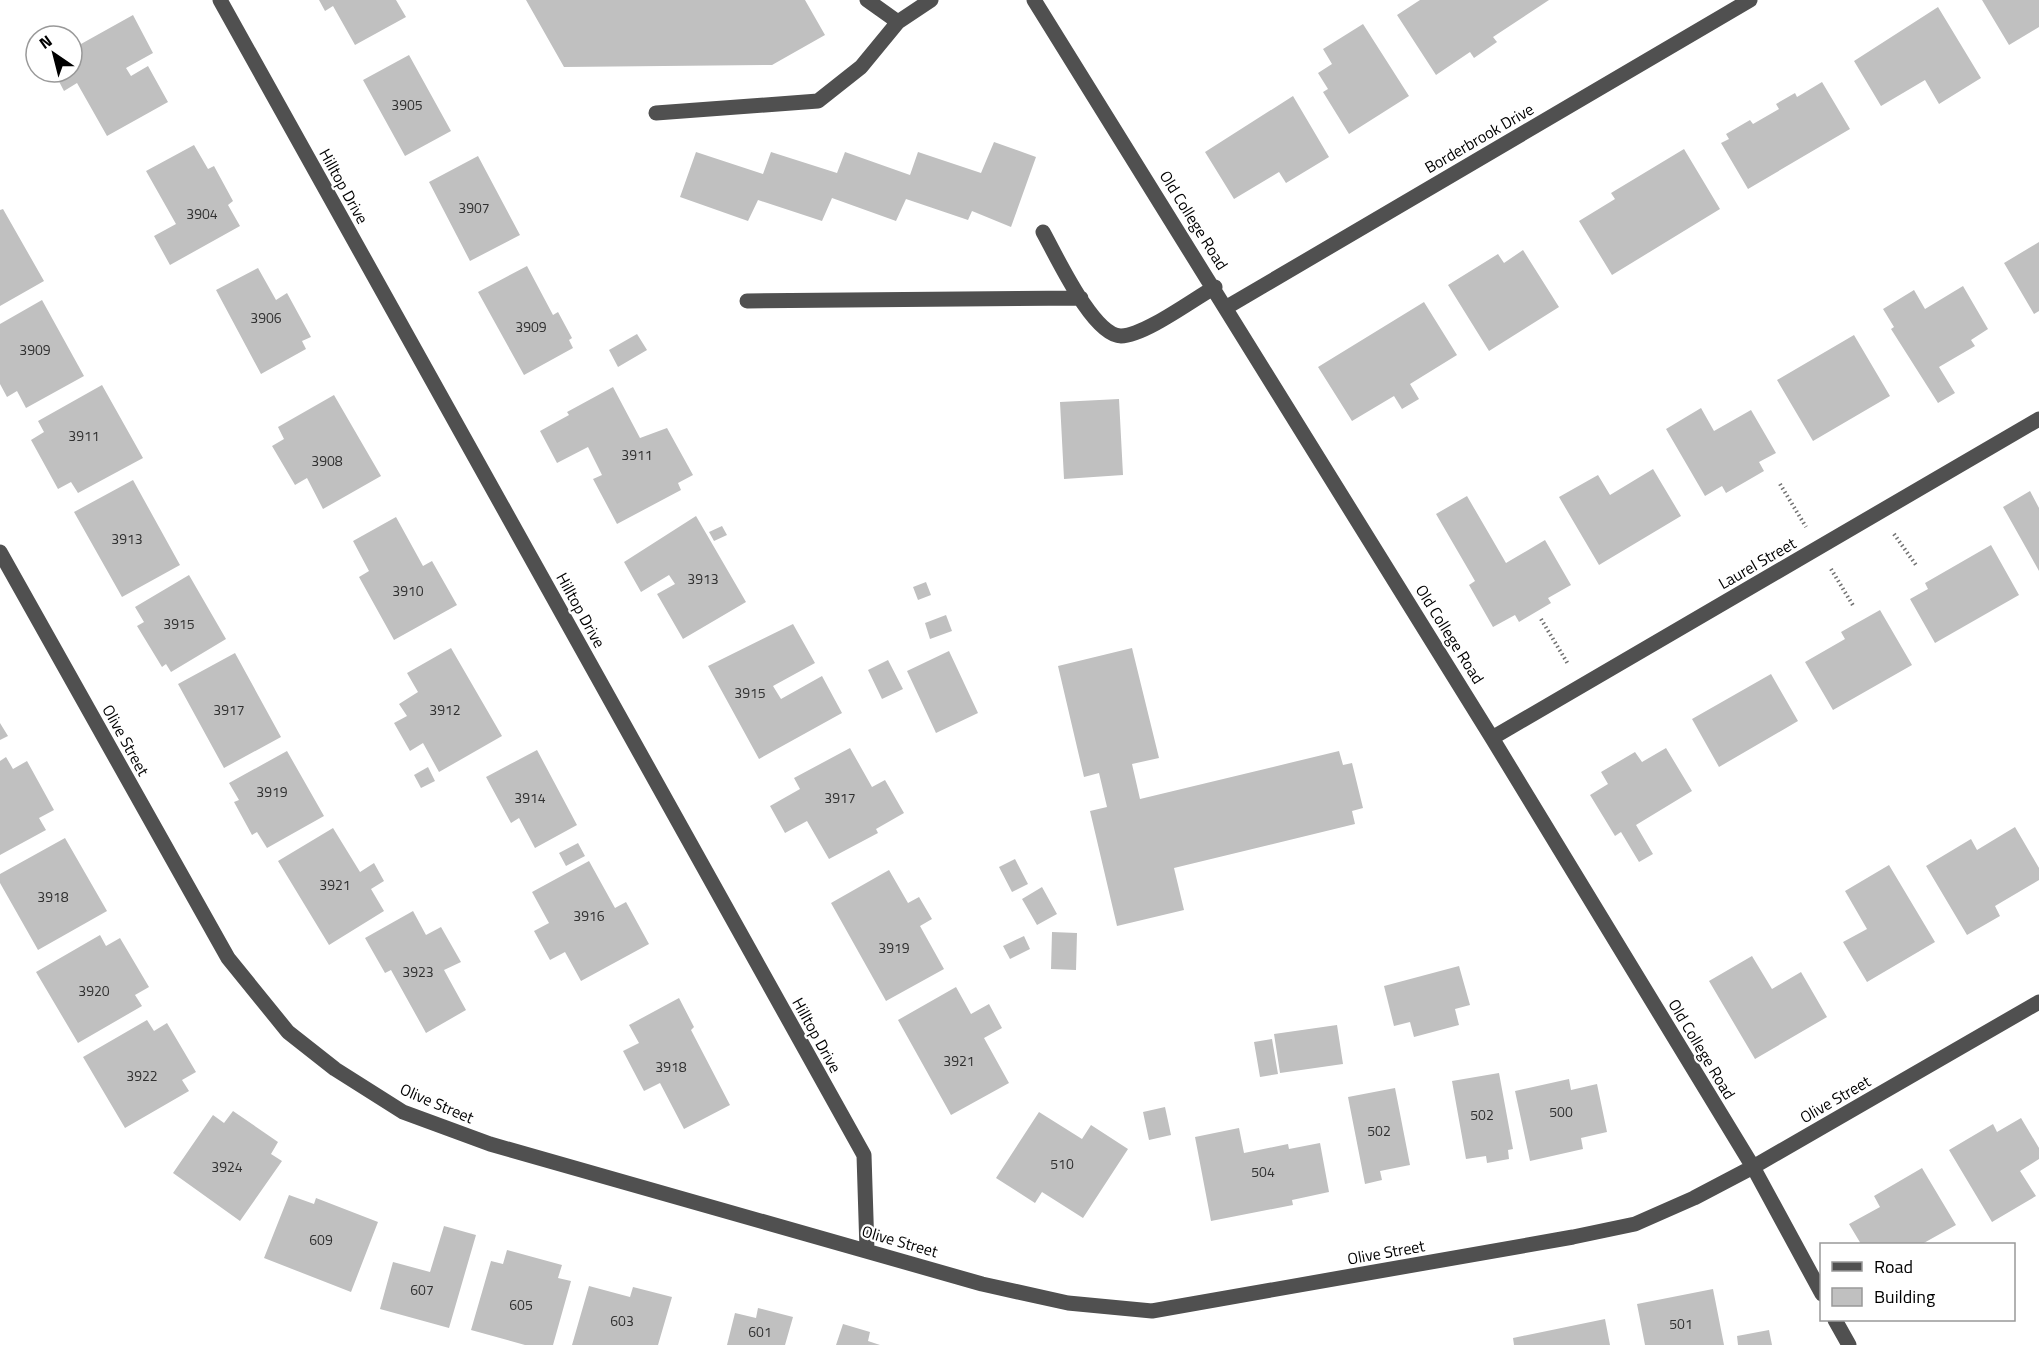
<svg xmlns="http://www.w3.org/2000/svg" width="2039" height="1345" viewBox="0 0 2039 1345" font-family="'Titillium Web',sans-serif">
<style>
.building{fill:#c0c0c0}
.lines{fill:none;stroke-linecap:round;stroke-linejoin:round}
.path{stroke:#727272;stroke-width:4;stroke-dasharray:1.5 3;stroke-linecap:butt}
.minor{stroke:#505050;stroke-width:15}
.labels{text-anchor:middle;stroke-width:4.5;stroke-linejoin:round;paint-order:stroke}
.number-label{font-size:14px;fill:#303030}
.street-label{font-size:16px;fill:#000;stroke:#fff}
</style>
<rect width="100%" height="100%" fill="#fff"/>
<!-- building -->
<path class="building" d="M319 0H396L406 17 355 45 333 6 325 11Z
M526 0H805L825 35 772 65 564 67Z
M1420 0H1549L1493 37 1497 42 1474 58 1470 52 1436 75 1397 15Z
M1982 0H2039V27L2009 45Z
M1938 7 1981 78 1939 104 1925 80 1881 106 1854 61Z
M133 15 153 53 126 68 131 76 148 66 168 102 107 136 77 83 64 91 54 72H72V49Z
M1363 24 1409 96 1349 134 1323 92 1328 89 1318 73 1332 64 1323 49Z
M409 55 451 131 405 156 363 80Z
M1822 82 1850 129 1748 189 1721 143 1729 139 1726 134 1750 120 1753 124 1779 109 1776 104 1795 93 1797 97Z
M1293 96 1329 157 1286 183 1279 172 1234 199 1205 152Z
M994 142 1036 157 1011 227 972 211 968 220 906 199 896 221 832 198 822 221 758 200 748 221 680 197 696 152 763 174 771 152 837 173 845 152 910 175 918 152 981 173Z
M194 145 208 169 214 166 233 201 228 205 240 226 170 265 154 236 176 224 146 171Z
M1684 149 1720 209 1612 275 1579 221 1615 199 1611 193Z
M478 156 520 235 470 261 429 182Z
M3 209 44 281 0 306V210Z
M2039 242V311L2034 314 2004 263Z
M1523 250 1559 307 1489 351 1448 285 1498 254 1504 263Z
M527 266 553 315 558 312 572 338 569 340 573 348 524 375 478 292Z
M258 268 276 300 287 293 311 337 302 341 306 349 261 374 216 290Z
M1963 286 1988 329 1971 340 1975 346 1939 367 1955 393 1938 403 1891 329 1894 327 1883 309 1914 290 1925 309Z
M42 300 84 376 26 408 17 391 7 397 0 384V324Z
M1424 302 1457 355 1410 384 1419 399 1402 409 1394 396 1352 421 1318 367Z
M637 334 647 350 618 367 609 350Z
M1854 335 1890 396 1813 441 1777 380Z
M102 385 143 458 78 493 71 482 58 489 31 440 44 432 38 421Z
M613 387 640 438 667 428 693 475 678 483 681 490 617 524 593 479 602 475 588 447 557 463 540 431 569 415 567 412Z
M334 395 381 476 323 509 307 478 295 485 272 446 284 439 278 427Z
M1119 399 1123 475 1064 479 1060 402Z
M1701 408 1714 431 1751 410 1776 453 1759 462 1764 471 1726 493 1722 486 1705 496 1666 429Z
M1653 469 1681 516 1599 565 1559 497 1598 475 1610 495Z
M133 480 180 565 122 597 74 512Z
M2030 491 2039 508V571L2003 507Z
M1467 496 1506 563 1545 540 1571 585 1548 598 1551 603 1519 622 1515 615 1493 627 1469 585 1475 581 1436 514Z
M696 516 746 602 683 639 657 594 675 584 669 575 641 592 624 562Z
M396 517 423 566 432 561 457 605 394 640 359 577 369 571 353 541Z
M722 526 727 535 714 541 709 532Z
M1991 545 2019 595 1935 643 1910 599 1928 589 1925 583Z
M189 575 226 639 171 672 166 664 162 667 137 626 144 622 135 607Z
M926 582 931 595 918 600 913 587Z
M1880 610 1912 665 1833 710 1805 662 1845 639 1841 632Z
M946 615 952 631 930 639 925 623Z
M793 624 815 663 773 686 781 699 822 676 842 713 759 759 708 666Z
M451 648 502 736 439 772 423 743 410 751 394 723 407 716 399 704 418 692 407 673Z
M1132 648 1159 758 1132 764 1140 799 1339 751 1343 765 1352 763 1363 808 1352 811 1355 824 1174 868 1184 910 1117 926 1090 811 1107 807 1099 773 1084 777 1058 666Z
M949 651 978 713 936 733 907 671Z
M235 653 281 737 224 768 178 684Z
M888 660 903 689 882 699 868 670Z
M1771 674 1798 721 1719 767 1692 719Z
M0 723 8 736 0 740Z
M850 748 872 787 885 780 904 813 876 829 878 833 829 859 807 821 785 833 770 806 800 789 794 778Z
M1666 748 1692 791 1636 825 1653 854 1639 862 1621 832 1615 836 1590 795 1608 784 1601 772 1635 752 1642 762Z
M537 750 577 825 535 848 519 818 511 823 486 777Z
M287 751 324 816 267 848 257 832 252 835 234 802 239 800 229 783Z
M6 757 13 769 27 761 54 810 39 818 46 830 0 855V761Z
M428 767 435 781 421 788 414 775Z
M2015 827 2039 868V880L1995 906 2000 916 1967 935 1926 866 1971 839 1977 850Z
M333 828 360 872 374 863 384 881 371 889 384 911 329 945 278 861Z
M65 838 107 911 38 950 0 883V874Z
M578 843 585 856 566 866 559 853Z
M1015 859 1028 884 1012 892 999 867Z
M589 861 615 908 626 902 649 944 581 981 565 952 550 960 534 931 549 923 532 892Z
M1889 865 1935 942 1867 982 1843 942 1867 929 1845 891Z
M889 870 908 903 919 897 932 919 920 926 944 969 886 1001 831 903Z
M1042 887 1057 914 1037 925 1022 899Z
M413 911 426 935 441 927 461 962 444 970 466 1010 426 1033 391 970 385 973 365 938Z
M1052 932 1077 933 1076 970 1051 969Z
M100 935 106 946 120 938 149 987 135 995 142 1006 78 1043 36 972Z
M1024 936 1030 949 1010 959 1003 946Z
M1752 956 1772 989 1801 972 1827 1017 1755 1059 1709 981Z
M1459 966 1470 1005 1455 1009 1459 1025 1414 1037 1410 1022 1394 1026 1384 986Z
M956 987 971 1014 989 1004 1002 1028 984 1038 1009 1083 951 1115 898 1020Z
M679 998 694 1027 691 1030 730 1105 684 1129 660 1083 644 1091 623 1051 639 1043 629 1025Z
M147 1020 154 1031 167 1023 196 1072 182 1080 189 1091 125 1128 83 1057Z
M1337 1025 1343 1064 1280 1073 1274 1034Z
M1272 1039 1278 1074 1260 1077 1254 1042Z
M1499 1073 1513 1149 1508 1150 1509 1159 1487 1163 1486 1156 1466 1159 1452 1081Z
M1569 1079 1571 1090 1597 1084 1607 1132 1581 1138 1583 1149 1530 1161 1515 1091Z
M1395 1088 1410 1165 1380 1171 1382 1180 1365 1184 1348 1097Z
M1165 1107 1171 1135 1149 1140 1143 1112Z
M233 1111 278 1142 271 1154 282 1161 240 1221 173 1173 213 1115 224 1123Z
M1039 1112 1082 1139 1091 1125 1128 1149 1083 1218 1042 1192 1035 1203 996 1178Z
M2021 1118 2039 1148V1159L2020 1171 2036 1196 1992 1222 1949 1150 1993 1124 1997 1132Z
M1239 1128 1244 1153 1288 1144 1289 1149 1320 1143 1329 1192 1292 1200 1293 1205 1211 1221 1195 1137Z
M1922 1168 1956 1225 1922 1244H1861L1849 1224 1880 1207 1874 1196Z
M289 1195 314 1204 316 1198 378 1222 351 1292 264 1258Z
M444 1226 476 1235 449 1328 380 1309 393 1262 430 1272Z
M507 1250 562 1265 558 1278 571 1281 553 1345H525L471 1330 491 1261 503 1264Z
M589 1286 630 1297 633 1287 672 1297 658 1345H572Z
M1713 1289 1724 1345H1645L1637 1304Z
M758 1308 793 1317 785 1345H727L735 1313 756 1318Z
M1605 1319 1610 1345H1514L1513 1338Z
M843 1324 870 1332 868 1341 880 1345H836Z
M1769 1330 1772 1345H1738L1737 1336Z"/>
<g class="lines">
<!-- path -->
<path class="path" d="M1780 484 1806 527
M1894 534 1916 565
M1831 569 1854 607
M1541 619 1568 664"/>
<!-- minor -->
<path class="minor" d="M220 0 864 1155 867 1250
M867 0 898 22 931 0
M1034 0 1492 738 1753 1167 1822 1294
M656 113 818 101 861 67 898 22
M1043 232C1056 255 1093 336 1121 336 1144 336 1194 299 1215 287
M747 301 1081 298
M1227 307 1750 0
M0 552 228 958 288 1032 335 1069 403 1112 490 1144 982 1284 1068 1303 1152 1311 1573 1237 1635 1224 1694 1198 1753 1167 2039 1002
M1492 738 2039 419
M1835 1320 1849 1345"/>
</g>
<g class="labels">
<!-- number labels -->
<g class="number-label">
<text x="407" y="110">3905</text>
<text x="474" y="213">3907</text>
<text x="202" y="219">3904</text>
<text x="266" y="323">3906</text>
<text x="531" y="332">3909</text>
<text x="35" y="355">3909</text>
<text x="84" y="441">3911</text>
<text x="637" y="460">3911</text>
<text x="327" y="466">3908</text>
<text x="127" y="544">3913</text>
<text x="703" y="584">3913</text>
<text x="408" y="596">3910</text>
<text x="179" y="629">3915</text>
<text x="750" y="698">3915</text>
<text x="229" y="715">3917</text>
<text x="445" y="715">3912</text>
<text x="272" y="797">3919</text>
<text x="530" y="803">3914</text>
<text x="840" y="803">3917</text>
<text x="335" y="890">3921</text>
<text x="53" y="902">3918</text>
<text x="589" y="921">3916</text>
<text x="894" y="953">3919</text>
<text x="418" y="977">3923</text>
<text x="94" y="996">3920</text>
<text x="959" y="1066">3921</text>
<text x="671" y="1072">3918</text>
<text x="142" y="1081">3922</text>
<text x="1561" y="1117">500</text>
<text x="1482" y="1120">502</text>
<text x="1379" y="1136">502</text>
<text x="1062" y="1169">510</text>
<text x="227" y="1172">3924</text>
<text x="1263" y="1177">504</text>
<text x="321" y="1245">609</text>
<text x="422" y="1295">607</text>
<text x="521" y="1310">605</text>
<text x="622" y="1326">603</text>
<text x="1681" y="1329">501</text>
<text x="760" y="1337">601</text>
</g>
<!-- street labels -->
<g class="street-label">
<text transform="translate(1479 138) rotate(-30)" y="6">Borderbrook Drive</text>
<text transform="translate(344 186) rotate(61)" y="6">Hilltop Drive</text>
<text transform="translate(1194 220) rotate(58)" y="6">Old College Road</text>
<text transform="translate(1757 563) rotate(-30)" y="6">Laurel Street</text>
<text transform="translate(581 610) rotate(61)" y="6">Hilltop Drive</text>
<text transform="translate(1450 634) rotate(58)" y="6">Old College Road</text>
<text transform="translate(126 740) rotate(61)" y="6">Olive Street</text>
<text transform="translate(817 1035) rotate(61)" y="6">Hilltop Drive</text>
<text transform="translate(1702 1049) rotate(59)" y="6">Old College Road</text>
<text transform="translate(1835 1099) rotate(-30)" y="6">Olive Street</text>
<text transform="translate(437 1103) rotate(23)" y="6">Olive Street</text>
<text transform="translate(900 1241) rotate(16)" y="6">Olive Street</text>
<text transform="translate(1386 1252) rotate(-10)" y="6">Olive Street</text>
</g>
</g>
<!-- legend -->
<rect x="1820" y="1243" width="195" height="78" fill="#ffffff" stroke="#999999" stroke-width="1.5"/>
<rect x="1832" y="1262" width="30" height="9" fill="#505050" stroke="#999999" stroke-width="1.5"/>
<text x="1874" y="1273" font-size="18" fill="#000000">Road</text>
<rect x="1832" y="1288" width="30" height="18" fill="#c0c0c0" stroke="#999999" stroke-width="1.5"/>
<text x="1874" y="1303" font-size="18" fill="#000000">Building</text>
<!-- north arrow -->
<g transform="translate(54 54) rotate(325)"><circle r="28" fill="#ffffff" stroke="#999999" stroke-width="1.5"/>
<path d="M0-4.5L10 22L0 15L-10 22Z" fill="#000000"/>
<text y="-9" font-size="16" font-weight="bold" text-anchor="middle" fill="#000000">N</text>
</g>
</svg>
